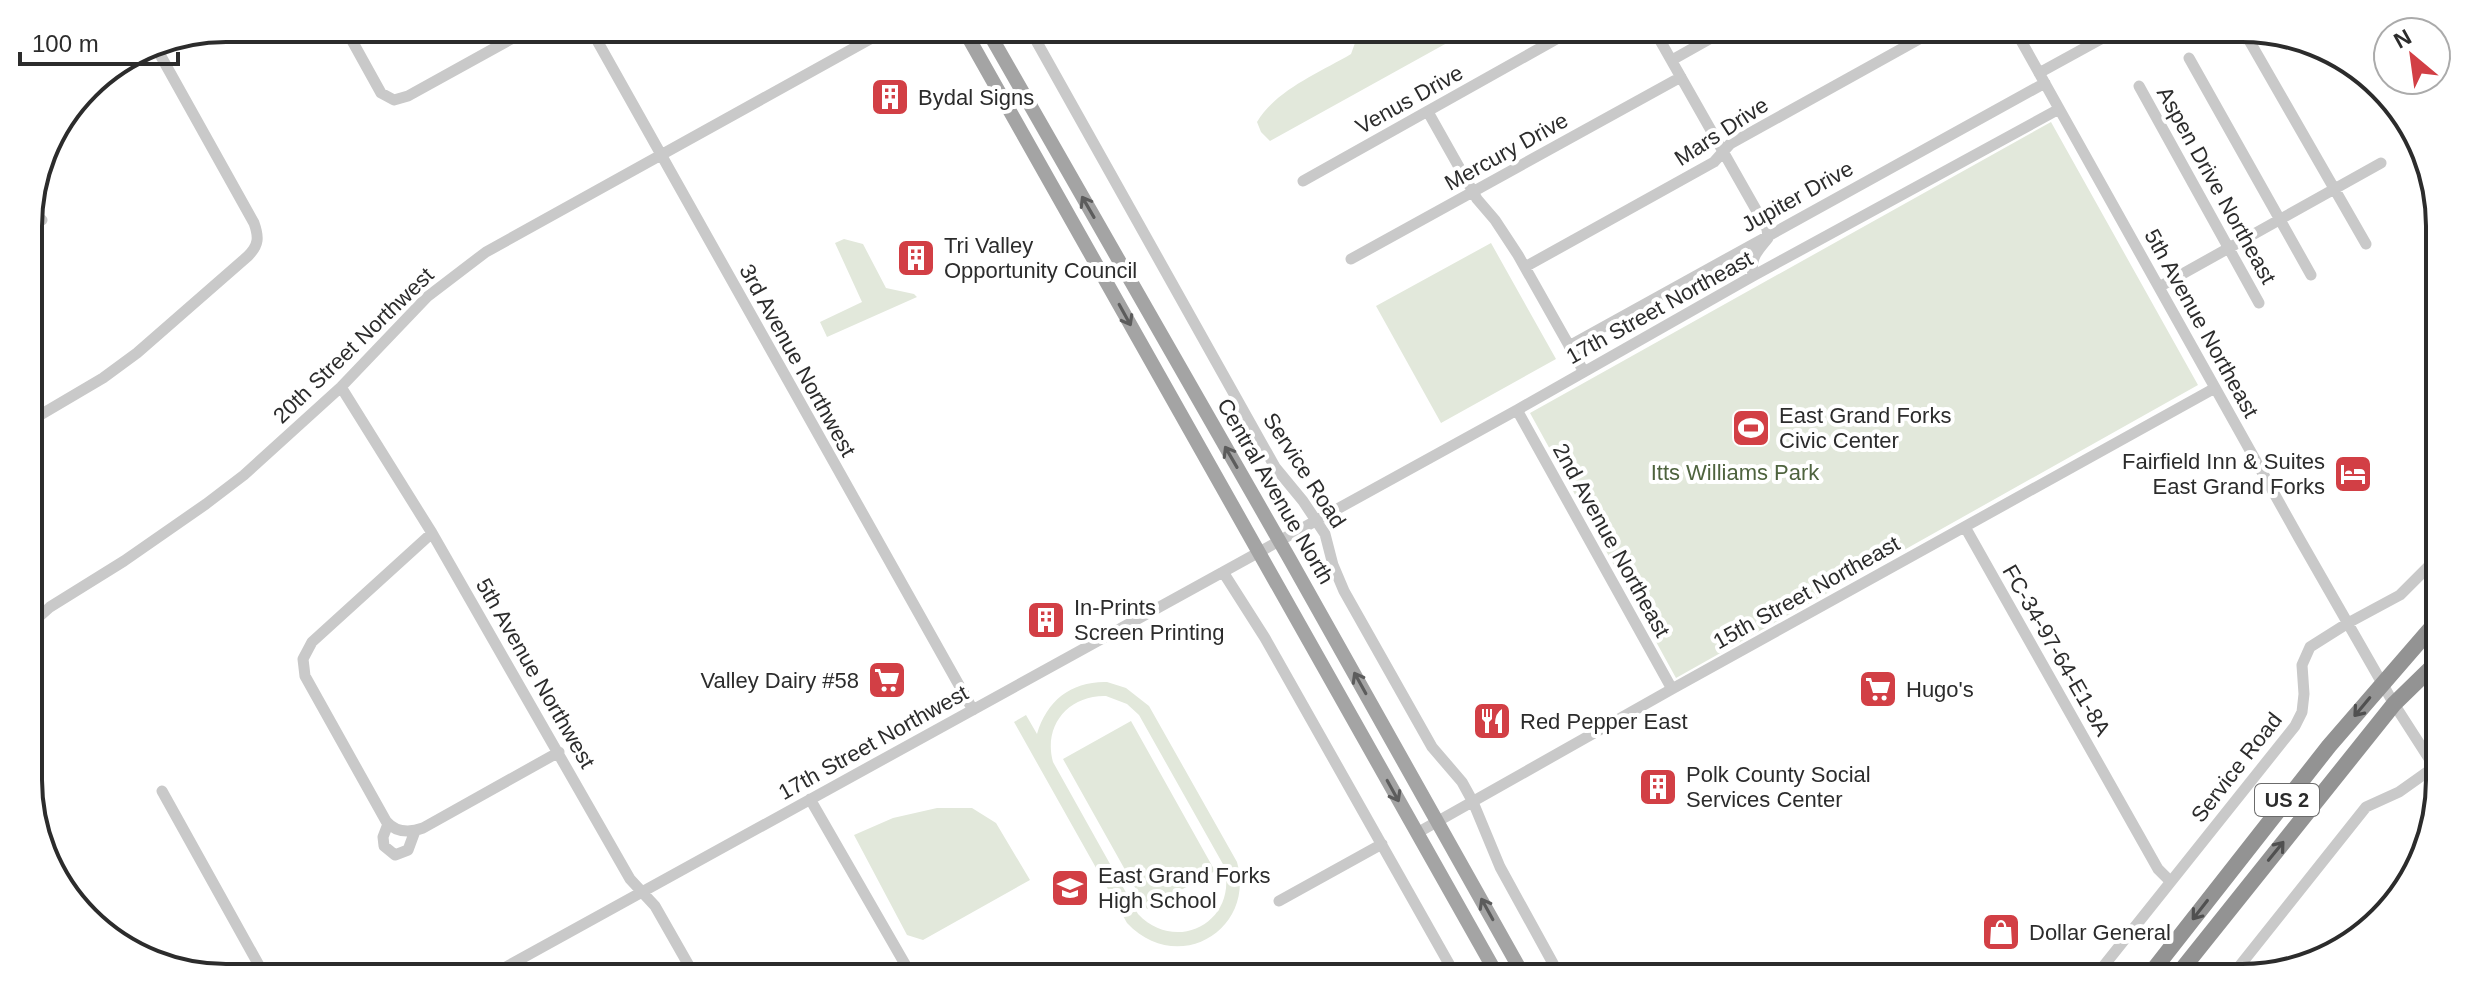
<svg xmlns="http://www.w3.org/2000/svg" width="2468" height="1006" viewBox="0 0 2468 1006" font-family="Helvetica,sans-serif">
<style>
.green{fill:#e2e8db;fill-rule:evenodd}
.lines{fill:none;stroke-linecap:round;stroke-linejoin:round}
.minor{stroke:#c9c9c9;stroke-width:11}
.major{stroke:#a4a4a4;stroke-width:14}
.highway{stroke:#939393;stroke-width:16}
.oneway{stroke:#5c5c5c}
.oneway2{stroke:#505050}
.labels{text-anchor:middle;stroke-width:8;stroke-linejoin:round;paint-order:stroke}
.shield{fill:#fff;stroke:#6b6b6b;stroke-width:2}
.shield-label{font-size:20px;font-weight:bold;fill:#2c2c2c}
.poi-label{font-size:22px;fill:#2c2c2c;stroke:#fff;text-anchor:start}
.street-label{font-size:22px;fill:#2c2c2c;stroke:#fff}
.park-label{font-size:22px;fill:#4e633e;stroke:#fff}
.rim{fill:none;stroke:#2c2c2c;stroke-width:4}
</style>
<rect width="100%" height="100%" fill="#fff"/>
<!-- green -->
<path class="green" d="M1348 28H1375L1380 37 1400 38 1419 28H1474L1270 141 1261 132 1257 122C1276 90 1319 73 1351 54L1355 43Z
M2051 122 2198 385 1676 678 1530 413Z
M844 239 863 244 886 288 914 294 917 297 827 337 820 322 862 302 835 243Z
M1491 243 1556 359 1441 423 1376 306Z
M1107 682 1126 688 1149 706 1237 862C1256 931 1177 976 1127 923L1014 722 1026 715 1037 734C1047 700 1072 681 1107 682ZM1106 696 1127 704 1139 715 1224 866C1239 921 1177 955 1138 914L1053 762C1043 726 1068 695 1106 696Z
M1131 721 1215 871 1147 909 1063 759Z
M937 808H972L996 823 1030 880 923 940 907 935 854 835 893 818Z"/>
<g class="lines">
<!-- minor -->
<path class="minor" d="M345 28 381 93 394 100 408 96 531 28
M590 28 973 710
M1029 28 1275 467 1303 501 1325 534 1333 565 1344 591 1432 747 1462 782 1473 802 1500 867 1561 978
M1653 28 1767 229 1768 238C1757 252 1750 257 1753 276
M2014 28 2299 538 2394 704 2430 760
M2242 28 2366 244
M2189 58 2311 275
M1672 60 1729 28
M2039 73 2121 28
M2139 86 2259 303
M1428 112 1477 199 1495 220 1518 255 1584 372
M1303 181 1576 28
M29 227 42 220
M1351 259 1681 77
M1525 267 1714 162 1730 144 1939 28
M2159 287 2381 163
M1569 346 2045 83
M341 387 432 533 630 879 655 906 696 978
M1517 410 1672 689
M30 421 103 378 137 353 248 256C259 245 259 237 254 223L153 42
M1965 527 2158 869 2167 878 2172 880
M432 533 312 642 303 659 305 676 386 821C396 833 409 833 423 828L559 752
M1223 572 1265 638 1457 978
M31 624 50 607 124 561 206 504 244 475 341 387 427 297 486 252 890 28
M162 791 266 978
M810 799 913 978
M388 824 383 837 384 846 395 855 408 850 415 831
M1417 833 1672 689 2215 388
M1279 901 1382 844
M486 978 1517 410 1753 276 2059 109
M2094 978 2295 726 2302 712 2304 694 2302 665 2310 647 2348 623 2400 595 2433 562
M2230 978 2366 807 2399 792 2430 770"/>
<!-- major -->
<path class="major" d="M963 28 1499 978
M986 28 1288 556 1525 978"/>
<!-- highway -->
<path class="highway" d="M2147 978 2329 746 2432 627
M2175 978 2394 704 2432 667"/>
</g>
<!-- one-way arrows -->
<defs><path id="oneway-shaft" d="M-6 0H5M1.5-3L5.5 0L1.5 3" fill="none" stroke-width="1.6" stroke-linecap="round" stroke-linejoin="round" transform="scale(2)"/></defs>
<g class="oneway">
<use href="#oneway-shaft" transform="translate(1088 207) rotate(-120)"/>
<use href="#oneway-shaft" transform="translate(1125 315) rotate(61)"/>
<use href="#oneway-shaft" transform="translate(1231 457) rotate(-120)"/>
<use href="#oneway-shaft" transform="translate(1360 683) rotate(-119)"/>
<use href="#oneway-shaft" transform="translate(1393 791) rotate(61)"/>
<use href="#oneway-shaft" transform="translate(1487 909) rotate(-119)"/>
</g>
<g class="oneway2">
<use href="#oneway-shaft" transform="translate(2362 707) rotate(130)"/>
<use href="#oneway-shaft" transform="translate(2276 851) rotate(-51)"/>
<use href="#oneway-shaft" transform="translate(2200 910) rotate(128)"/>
</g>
<!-- icons -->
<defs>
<symbol id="building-square" viewBox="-11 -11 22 22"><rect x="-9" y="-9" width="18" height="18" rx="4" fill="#d23f45" stroke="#fff"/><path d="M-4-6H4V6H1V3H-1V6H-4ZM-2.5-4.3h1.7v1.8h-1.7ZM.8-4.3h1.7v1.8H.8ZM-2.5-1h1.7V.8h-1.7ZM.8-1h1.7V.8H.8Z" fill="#fff"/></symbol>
<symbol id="stadium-square" viewBox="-11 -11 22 22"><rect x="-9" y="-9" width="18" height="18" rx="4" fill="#d23f45" stroke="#fff"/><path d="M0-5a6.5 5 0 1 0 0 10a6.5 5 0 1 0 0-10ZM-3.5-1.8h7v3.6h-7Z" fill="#fff"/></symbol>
<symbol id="hotel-square" viewBox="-11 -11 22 22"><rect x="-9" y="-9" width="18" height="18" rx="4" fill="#d23f45" stroke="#fff"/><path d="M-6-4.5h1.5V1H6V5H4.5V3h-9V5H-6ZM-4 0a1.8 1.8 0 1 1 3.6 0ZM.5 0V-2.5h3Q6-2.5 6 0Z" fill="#fff"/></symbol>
<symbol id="supermarket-square" viewBox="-11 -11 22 22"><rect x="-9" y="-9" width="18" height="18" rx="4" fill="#d23f45" stroke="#fff"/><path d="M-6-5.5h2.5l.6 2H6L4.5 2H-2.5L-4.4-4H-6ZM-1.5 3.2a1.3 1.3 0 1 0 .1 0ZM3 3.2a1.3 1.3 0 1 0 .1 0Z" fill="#fff"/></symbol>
<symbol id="restaurant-square" viewBox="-11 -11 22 22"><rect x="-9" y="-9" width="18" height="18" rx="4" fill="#d23f45" stroke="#fff"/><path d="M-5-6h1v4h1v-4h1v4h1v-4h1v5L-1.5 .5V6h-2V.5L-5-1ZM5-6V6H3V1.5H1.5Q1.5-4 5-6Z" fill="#fff"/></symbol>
<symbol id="school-square" viewBox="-11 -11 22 22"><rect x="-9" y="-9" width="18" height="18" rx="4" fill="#d23f45" stroke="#fff"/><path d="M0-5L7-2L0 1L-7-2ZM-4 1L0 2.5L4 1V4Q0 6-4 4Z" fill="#fff"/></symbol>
<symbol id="shop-square" viewBox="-11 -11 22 22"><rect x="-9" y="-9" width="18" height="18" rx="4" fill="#d23f45" stroke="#fff"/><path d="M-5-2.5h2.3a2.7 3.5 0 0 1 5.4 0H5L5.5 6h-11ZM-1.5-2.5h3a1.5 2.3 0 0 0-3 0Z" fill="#fff"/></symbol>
</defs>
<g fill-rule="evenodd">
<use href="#building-square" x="868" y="75" width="44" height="44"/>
<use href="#building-square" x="894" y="236" width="44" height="44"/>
<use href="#stadium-square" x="1729" y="406" width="44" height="44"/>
<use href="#hotel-square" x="2331" y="452" width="44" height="44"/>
<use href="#building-square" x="1024" y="598" width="44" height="44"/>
<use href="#supermarket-square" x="865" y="658" width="44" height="44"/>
<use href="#supermarket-square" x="1856" y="667" width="44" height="44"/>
<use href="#restaurant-square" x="1470" y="699" width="44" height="44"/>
<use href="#building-square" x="1636" y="765" width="44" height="44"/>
<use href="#school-square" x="1048" y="866" width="44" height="44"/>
<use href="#shop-square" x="1979" y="910" width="44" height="44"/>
</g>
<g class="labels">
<!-- shield labels -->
<rect class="shield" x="2255" y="784" width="64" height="32" rx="6"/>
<g class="shield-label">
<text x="2287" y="807">US 2</text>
</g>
<!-- poi labels -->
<g class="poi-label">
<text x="918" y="105">Bydal Signs</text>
<text x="944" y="253">Tri Valley<tspan x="944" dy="25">Opportunity Council</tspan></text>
<text x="1779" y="423">East Grand Forks<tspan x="1779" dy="25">Civic Center</tspan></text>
<text x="2325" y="469" text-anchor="end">Fairfield Inn &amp; Suites<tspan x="2325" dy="25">East Grand Forks</tspan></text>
<text x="1074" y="615">In-Prints<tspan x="1074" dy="25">Screen Printing</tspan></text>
<text x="859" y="688" text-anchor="end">Valley Dairy #58</text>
<text x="1906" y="697">Hugo's</text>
<text x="1520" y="729">Red Pepper East</text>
<text x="1686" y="782">Polk County Social<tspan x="1686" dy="25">Services Center</tspan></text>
<text x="1098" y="883">East Grand Forks<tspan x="1098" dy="25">High School</tspan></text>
<text x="2029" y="940">Dollar General</text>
</g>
<!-- street labels -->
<g class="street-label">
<text transform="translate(1409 99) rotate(-29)" y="8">Venus Drive</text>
<text transform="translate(1721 131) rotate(-33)" y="8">Mars Drive</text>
<text transform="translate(1506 151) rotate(-29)" y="8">Mercury Drive</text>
<text transform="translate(2217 185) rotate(61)" y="8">Aspen Drive Northeast</text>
<text transform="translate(1797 196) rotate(-29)" y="8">Jupiter Drive</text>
<text transform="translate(1659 307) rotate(-29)" y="8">17th Street Northeast</text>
<text transform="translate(2202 323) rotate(61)" y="8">5th Avenue Northeast</text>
<text transform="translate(353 345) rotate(-44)" y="8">20th Street Northwest</text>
<text transform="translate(798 360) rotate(61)" y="8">3rd Avenue Northwest</text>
<text transform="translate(1305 470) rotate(57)" y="8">Service Road</text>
<text transform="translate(1276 491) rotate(60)" y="8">Central Avenue North</text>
<text transform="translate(1612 540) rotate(61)" y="8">2nd Avenue Northeast</text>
<text transform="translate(1806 592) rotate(-29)" y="8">15th Street Northeast</text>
<text transform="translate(2057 650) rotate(60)" y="8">FC-34-97-64-E1-8A</text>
<text transform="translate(536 673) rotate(60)" y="8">5th Avenue Northwest</text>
<text transform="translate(873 742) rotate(-29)" y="8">17th Street Northwest</text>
<text transform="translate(2236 767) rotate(-52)" y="8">Service Road</text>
</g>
<!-- park labels -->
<g class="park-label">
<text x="1735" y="480">Itts Williams Park</text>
</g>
</g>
<!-- crop -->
<path d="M0 0H2468V1006H0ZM226 42H2242A184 184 0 0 1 2426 226V780A184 184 0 0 1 2242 964H226A184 184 0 0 1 42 780V226A184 184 0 0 1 226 42Z" fill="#fff" fill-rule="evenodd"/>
<path class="rim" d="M226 42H2242A184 184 0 0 1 2426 226V780A184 184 0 0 1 2242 964H226A184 184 0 0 1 42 780V226A184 184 0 0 1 226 42Z"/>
<!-- north arrow -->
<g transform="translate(2412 56) rotate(331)"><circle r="38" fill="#ffffff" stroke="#ababab" stroke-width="2"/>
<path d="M0-6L14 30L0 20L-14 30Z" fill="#d23f45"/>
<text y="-12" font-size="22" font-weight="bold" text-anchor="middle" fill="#2c2c2c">N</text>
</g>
<!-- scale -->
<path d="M20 52v12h158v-12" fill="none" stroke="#2c2c2c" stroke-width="4"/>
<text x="32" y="52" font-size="24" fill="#2c2c2c" stroke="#ffffff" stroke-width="6" paint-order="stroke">100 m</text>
</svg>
